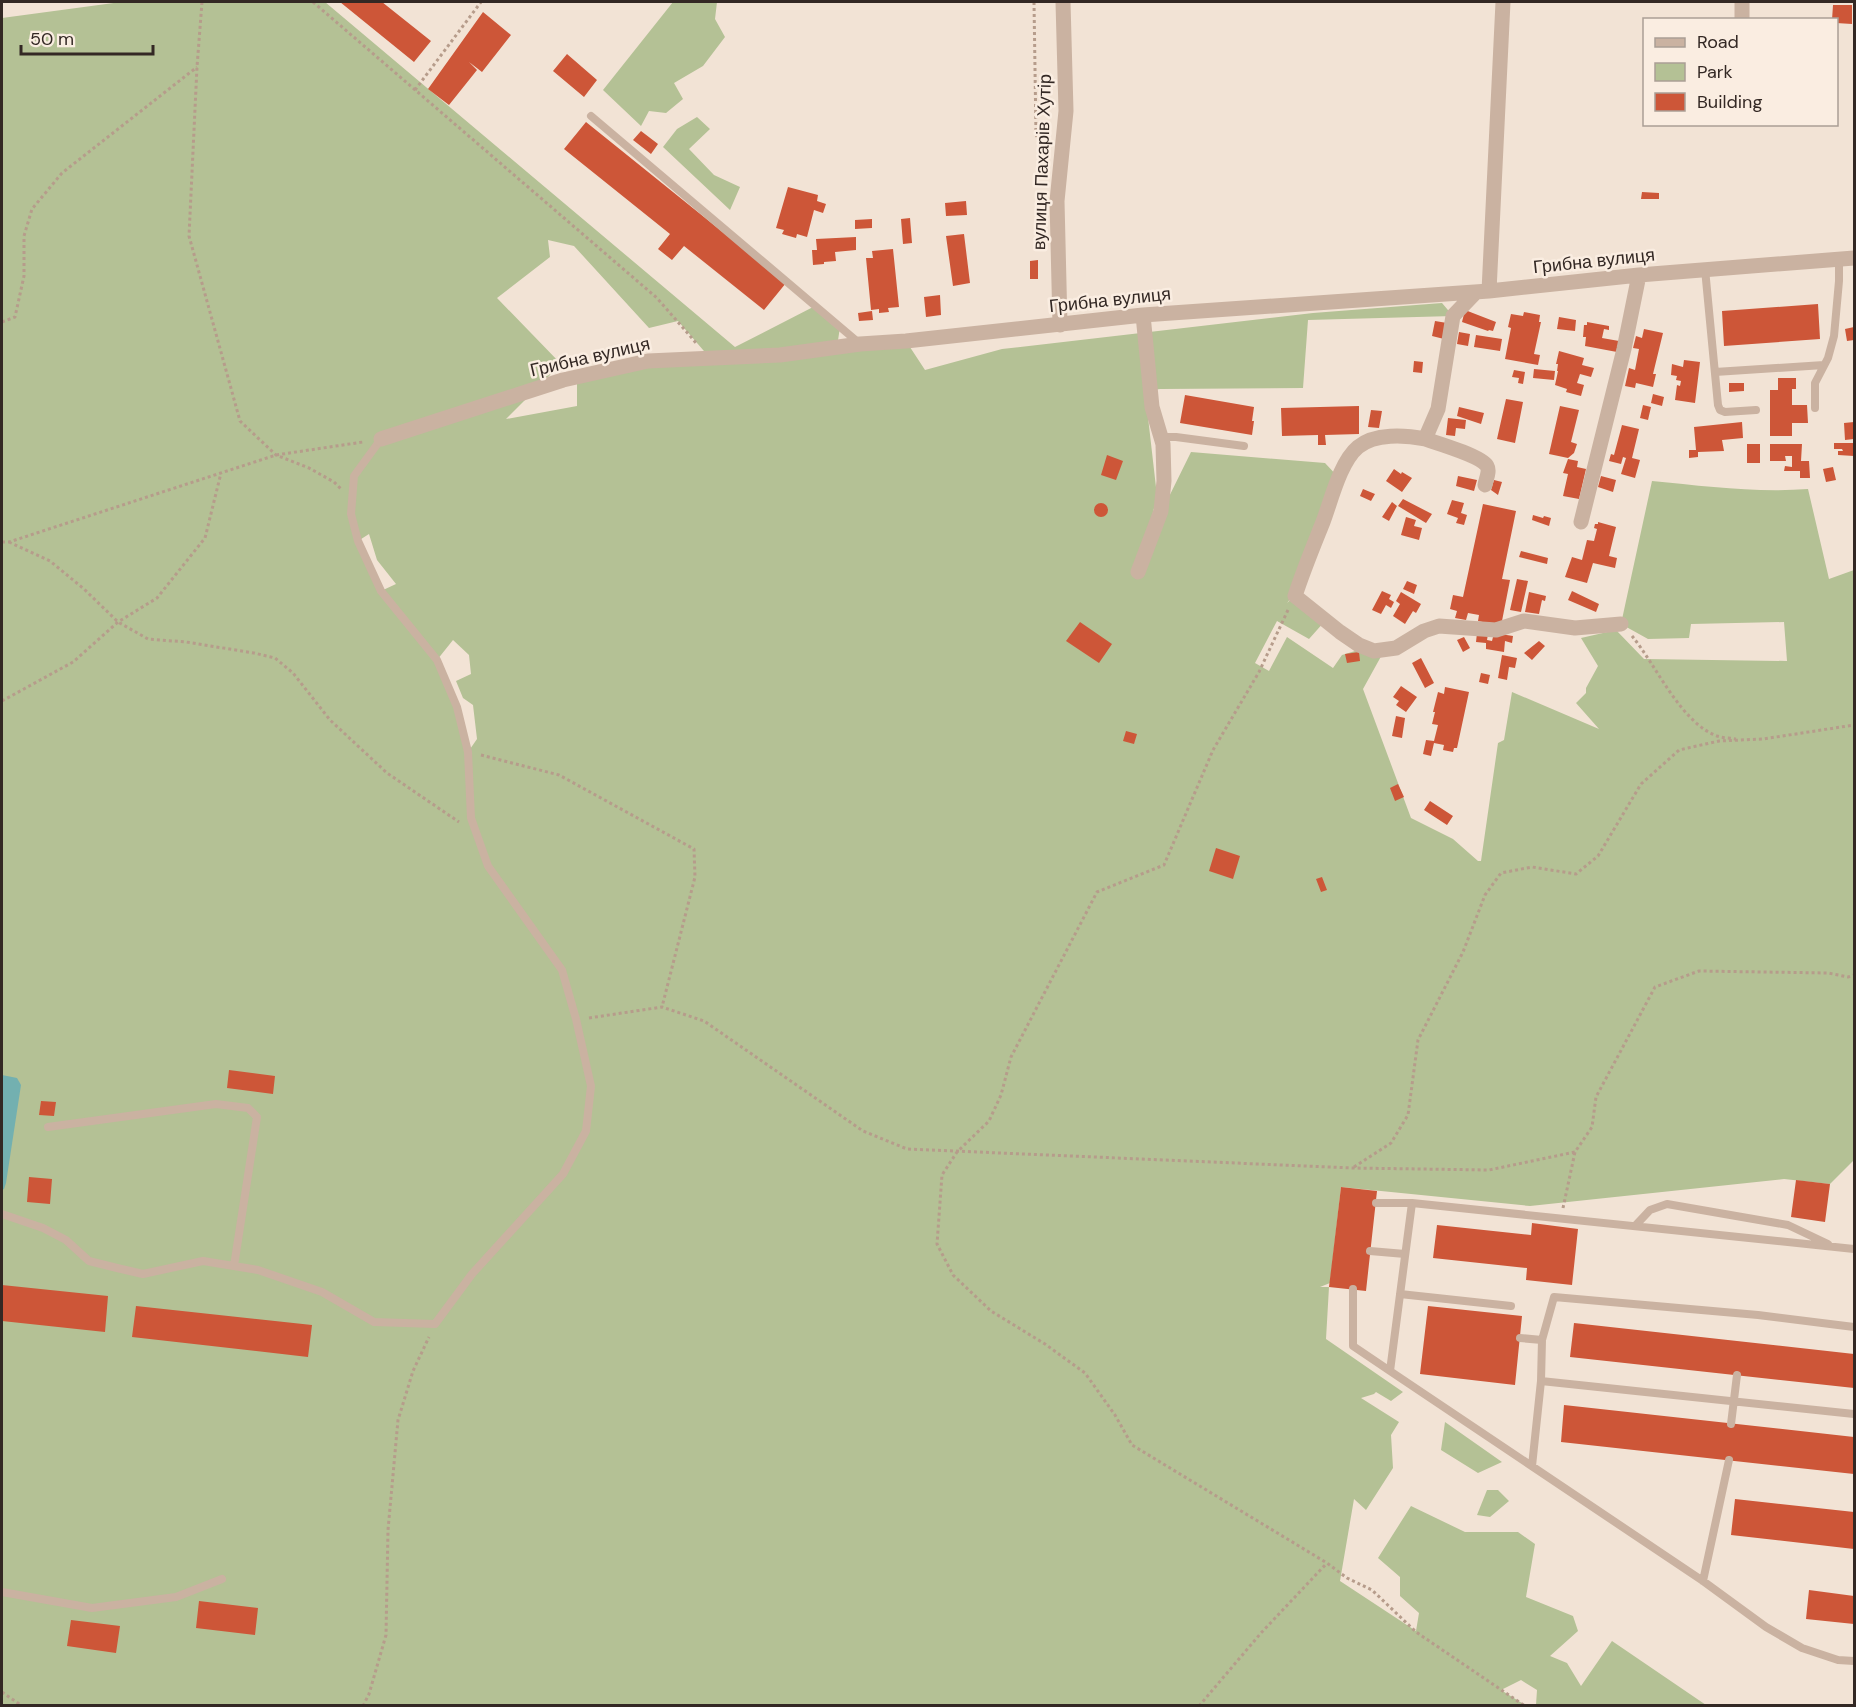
<svg xmlns="http://www.w3.org/2000/svg" width="1856" height="1707" viewBox="0 0 1856 1707" font-family="'DM Sans',sans-serif">
<style>
.green{fill:#b4c195;fill-rule:evenodd}
.water{fill:#73b0b0}
.building{fill:#cd5638}
.lines{fill:none;stroke-linecap:round;stroke-linejoin:round}
.path{stroke:#b69c8b;stroke-width:3;stroke-dasharray:3 3;stroke-linecap:butt}
.service{stroke:#cab2a1;stroke-width:8}
.minor{stroke:#cab2a1;stroke-width:15}
.labels{text-anchor:middle;stroke-width:5;stroke-linejoin:round;paint-order:stroke}
.street-label{font-size:18px;fill:#332824;stroke:#faede1}
</style>
<rect width="100%" height="100%" fill="#f2e3d5"/>
<!-- green -->
<path class="green" d="M121 2H325L735 347 815 306 840 327 837 347 906 341 925 370 1002 349 1313 313 1442 303 1453 316 1308 320 1303 388 1160 389 1145 391 1157 496 1140 565 1159 517 1191 452 1325 463 1339 478 1298 589 1287 603 1295 596 1325 621 1309 639 1277 621 1255 663 1269 671 1287 637 1333 668 1342 655 1365 648 1384 651 1363 689 1411 818 1453 839 1478 861H1481L1498 743 1504 740 1512 692 1599 729 1576 703 1586 693V688L1598 666 1581 638 1616 630 1644 659 1787 661 1784 622 1691 624 1689 638 1648 639 1621 624 1652 481C1704 486 1756 493 1808 489L1829 579 1854 570V1160L1830 1184 1784 1179 1530 1206 1341 1187 1330 1283 1320 1287H1329L1326 1339 1403 1392 1391 1401 1376 1392 1374 1394 1361 1398 1399 1422 1391 1435 1393 1468 1366 1510 1354 1499 1340 1581 1416 1631 1419 1613 1400 1596V1577L1378 1558 1411 1506 1465 1532H1518L1535 1544 1526 1597 1573 1616 1578 1631 1550 1656 1567 1663 1581 1686 1612 1641 1706 1705H1536L1537 1690 1521 1680 1501 1690 1525 1705H2V18ZM548 240 574 246 649 328 678 321 710 358 577 377V406L506 419 561 364 497 298 550 257ZM369 534 377 560 396 584 381 591 358 541ZM453 640 469 655 471 674 456 681 463 698 473 705 477 739 468 752 457 707 437 660Z
M673 2H717L715 19 725 37 703 66 674 83 683 99 666 113 649 111 641 126 603 90Z
M697 117 710 129 689 149 714 175 740 187 730 210 663 147 677 129Z
M1445 1422 1502 1462 1478 1473 1441 1450Z
M1487 1490H1498L1509 1501 1490 1517 1477 1515Z"/>
<!-- water -->
<path class="water" d="M2 1075 17 1078 21 1085 6 1183 4 1189 2 1190Z"/>
<!-- building -->
<path class="building" d="M340 2H382L431 41 414 62Z
M1833 5H1852V24L1836 23V20H1832Z
M483 12 511 35 482 72 469 62 477 70 449 105 428 89Z
M567 54 597 80 584 97 553 71Z
M586 122 786 283 764 310 684 246 672 260 658 249 670 234 564 149Z
M641 131 658 144 651 154 633 140Z
M788 187 818 195 817 201 826 204 823 213 814 210 807 237 797 234 796 238 782 234 784 230 776 228Z
M1642 192 1659 193V199H1641Z
M966 201 967 215 946 216 945 203Z
M910 218 912 243 903 244 901 219Z
M872 219V228L855 229V220Z
M964 234 970 283 953 286 946 236Z
M856 237V250L835 252 836 261 824 262V264L813 265 812 250H817L816 239Z
M893 249 899 307 888 308 889 312 879 313V309L871 310 866 258H873L872 251Z
M1038 260V279H1030V261Z
M940 295 941 315 926 317 924 297Z
M1818 304 1820 339 1724 346 1722 311Z
M1465 310 1496 322 1493 331 1489 330 1488 331 1462 322Z
M872 311 873 320 859 321 858 313Z
M1524 312 1540 315 1539 322H1541L1534 354 1540 355 1538 365 1505 359 1511 328 1508 327 1511 314 1523 316Z
M1559 317 1576 320 1575 331 1557 329Z
M1435 321 1447 323 1444 339 1432 336Z
M1587 322 1609 326V330L1604 329 1602 338 1619 341 1617 352 1585 346 1586 337H1583L1584 325H1587Z
M1854 327V340L1847 341 1845 329Z
M1644 329 1663 333 1653 374H1656L1653 387 1636 383 1635 388 1625 386 1629 368 1635 370 1639 349 1633 348 1636 336 1642 338Z
M1459 332 1470 334 1468 346 1457 344Z
M1476 335 1502 339 1500 351 1474 347Z
M1559 351 1584 358 1582 365 1594 368 1591 377 1580 374 1577 383 1584 385 1581 396 1566 392 1567 389 1555 385 1558 371H1557L1558 364H1556Z
M1684 360 1700 362 1695 403 1675 400 1677 385 1680 386 1681 381 1676 380 1677 376 1671 375 1672 364 1683 367Z
M1414 361 1423 362 1422 373 1413 372Z
M1534 369 1555 371 1554 380 1533 378Z
M1514 370 1525 372 1523 384 1518 383 1519 378 1512 377Z
M1778 378H1796V389H1792V405H1807L1808 423H1792V436H1770V390H1778Z
M1729 383H1744V391L1729 392Z
M1653 394 1664 397 1662 406 1651 403Z
M1185 395 1254 407 1252 421H1254L1252 435 1180 423Z
M1506 399 1523 402 1515 443 1497 439Z
M1643 405 1651 407 1648 420 1640 418Z
M1359 406V434L1325 435 1326 445H1318V435L1282 436 1281 408Z
M1560 406 1579 410 1571 442 1577 444 1574 453 1568 458 1549 454Z
M1459 407 1484 413 1481 424 1457 416Z
M1371 410 1382 411 1379 428 1368 427Z
M1448 418 1466 420 1465 429 1456 428 1455 436 1446 435Z
M1742 422 1743 438 1722 440 1724 451 1698 452V457L1689 458V450H1696L1694 427Z
M1854 422V439L1845 440 1844 423Z
M1622 425 1639 429 1632 458 1640 460 1635 478 1621 474 1626 458 1623 457 1621 464 1609 461 1611 454 1614 455Z
M1834 443H1854V456L1838 455V451H1843L1842 449H1834Z
M1747 444H1760V463H1747Z
M1770 444H1802L1801 461H1809L1810 478H1800V471H1784L1785 466 1792 467V456H1785L1786 461H1770Z
M1107 455 1123 461 1116 480 1101 475Z
M1568 459 1578 461 1577 467 1586 469 1579 499 1563 496 1568 474 1563 473Z
M1833 467 1836 480 1826 482 1823 469Z
M1394 469 1401 474 1402 472 1412 478 1402 492 1386 481Z
M1458 476 1477 480 1474 491 1456 486Z
M1601 476 1616 480 1613 492 1598 487Z
M1494 480 1502 482 1498 495 1491 490Z
M1363 489 1375 494 1371 501 1360 496Z
M1403 499 1432 514 1426 523 1398 506Z
M1452 500 1464 503 1461 513 1467 515 1464 525 1456 523 1458 518 1447 514Z
M1392 502 1397 506 1389 521 1382 517Z
M1094 510a7 7 0 1 1 14 0a7 7 0 1 1-14 0Z
M1483 504 1516 511 1502 579 1510 580 1501 626 1478 621 1479 615 1468 613 1466 620 1455 618 1457 611 1450 609 1453 595 1463 597Z
M1533 515 1543 518 1544 516 1551 518 1549 526 1532 520Z
M1406 517 1416 520 1414 526 1422 528 1419 540 1401 535Z
M1598 522 1616 527 1609 556 1617 558 1615 568 1593 563 1587 583 1565 577 1572 557 1582 560 1587 540 1594 541 1597 529 1594 528 1595 524H1598Z
M1521 551 1548 558 1547 564 1519 557Z
M1517 579 1528 581 1521 612 1510 610Z
M1407 581 1417 585 1414 594 1403 589Z
M1382 591 1391 595 1389 599 1394 602 1391 608 1386 605 1381 614 1372 610Z
M1572 591 1599 604 1596 612 1568 600Z
M1401 592 1421 604 1416 613 1413 611 1405 624 1393 616 1400 604 1396 601Z
M1529 592 1546 596 1545 601 1542 600 1539 614 1525 612Z
M1080 622 1112 644 1099 663 1066 641Z
M1477 633 1488 634 1487 640 1492 641 1494 633 1513 636 1512 643 1505 641 1504 652 1486 649V643L1476 642Z
M1464 637 1470 648 1463 652 1457 640Z
M1539 641 1545 646 1532 660 1524 653Z
M1359 652 1360 661 1347 663 1345 654Z
M1502 655 1517 658 1515 668 1509 667 1507 680 1498 678Z
M1421 658 1434 683 1425 688 1412 663Z
M1481 673 1490 675 1488 684 1479 682Z
M1401 686 1417 697 1406 712 1396 705 1399 701 1393 697Z
M1445 687 1469 692 1457 748H1454L1453 752 1443 750 1444 745 1434 743 1431 756 1423 754 1426 740 1434 741 1438 725 1432 724 1435 712H1433L1438 692 1444 694Z
M1396 716 1405 718 1402 738 1392 736Z
M1126 731 1137 734 1134 744 1123 741Z
M1398 784 1404 797 1395 801 1390 788Z
M1430 801 1453 816 1447 825 1424 810Z
M1216 848 1240 856 1233 879 1209 871Z
M1322 877 1327 890 1321 892 1316 879Z
M229 1070 275 1076 273 1094 227 1088Z
M41 1101 56 1102 54 1116 39 1115Z
M29 1177 52 1179 50 1204 27 1202Z
M1796 1180 1830 1184 1825 1222 1791 1217Z
M1341 1187 1377 1191 1366 1291 1329 1287Z
M1532 1223 1578 1229 1572 1285 1526 1280 1527 1268 1433 1258 1437 1225 1531 1235Z
M2 1285 108 1296 105 1332 2 1321Z
M136 1306 312 1325 308 1357 132 1337Z
M1428 1306 1522 1316 1515 1385 1420 1374Z
M1574 1323 1854 1354V1388L1570 1357Z
M1564 1405 1854 1437V1474L1561 1442Z
M1735 1499 1854 1512V1549L1731 1535Z
M1809 1590 1854 1596V1624L1806 1619Z
M199 1601 258 1608 255 1635 196 1628Z
M71 1620 120 1626 116 1653 67 1646Z"/>
<g class="lines">
<!-- path -->
<path class="path" d="M202 2 197 67 189 236 240 421 276 455 309 468 334 482 341 489
M313 2 657 298 697 344
M1034 2 1036 135 1046 150
M415 90 481 2
M2 322 15 317 24 276V236L32 209 62 173 197 67
M2 542H9L276 455 363 442
M9 542 50 561 84 589 118 622 148 639 186 642 254 653 275 658 293 673 330 720 387 773 459 822
M1288 610 1259 672 1213 750 1164 865 1097 892 1011 1057 1001 1095 989 1121 957 1152 942 1175 937 1244 953 1275 991 1311 1045 1344 1085 1373 1115 1415 1132 1445 1327 1563 1347 1578 1372 1590 1416 1632 1525 1706
M1632 636C1656 665 1681 723 1717 736 1723 738 1730 738 1736 739
M2 701 73 662 118 622 157 598 205 538 221 473
M481 755 559 775 694 849 695 877 662 1007
M589 1018 662 1007 704 1021 863 1131 907 1149 1352 1168 1489 1170 1575 1152
M1354 1167 1391 1143 1408 1115 1418 1040 1463 952 1485 895 1501 873 1532 867 1576 874 1598 856 1641 784 1679 750 1719 741 1763 739 1854 725
M1563 1208 1575 1152 1592 1127 1596 1097 1655 987 1699 971 1828 973 1848 977 1854 975
M2 1692 22 1706
M363 1706 369 1694 386 1635 388 1530 398 1420 413 1371 429 1337
M1199 1706 1261 1633 1327 1563"/>
<!-- service -->
<path class="service" d="M591 116 859 343
M1705 269 1718 405 1720 410 1725 412 1756 410
M1715 372 1824 365
M1815 408V383L1828 358 1834 336 1839 281V260
M1162 437H1176L1244 446
M48 1127 216 1104 248 1108 257 1117 234 1266
M1376 1203H1412
M2 1214 43 1228 66 1240 89 1261 117 1268 143 1274 203 1261 258 1270 322 1292 374 1322 435 1324 472 1274 563 1174 586 1131 591 1086 576 1019 562 970 488 866 471 818 468 752 457 707 437 660 381 591 358 541 351 514 354 476 381 439
M1635 1226 1650 1210 1667 1204 1788 1225 1828 1244
M1854 1249 1412 1203 1390 1371 1703 1581 1766 1627 1802 1648 1838 1660 1854 1661
M1370 1251 1405 1254
M1353 1289V1346L1390 1371
M1400 1294 1511 1306
M1520 1338 1542 1340
M1541 1381 1854 1414
M1731 1424 1737 1375
M1532 1466 1541 1381 1542 1340 1554 1297 1758 1315 1854 1327
M1703 1581 1729 1460
M2 1592 92 1608 176 1597 222 1579"/>
<!-- minor -->
<path class="minor" d="M1742 20V2
M1489 291 1503 2
M1476 292 1453 316 1438 409 1425 439C1405 435 1375 433 1358 447 1340 462 1331 501 1323 522 1313 547 1303 571 1295 596L1340 632 1359 645 1374 651 1396 648 1424 631 1439 626 1496 630 1524 621 1575 628 1621 624
M1060 325 1057 201 1066 111 1063 2
M381 439 563 380 648 361 780 355 860 344 906 341 1143 315 1489 291 1639 275 1854 258
M1425 439C1437 443 1481 456 1487 466 1490 471 1486 479 1485 485
M1581 522 1624 349 1639 275
M1138 572 1161 511 1164 481 1163 444 1152 407 1143 315"/>
</g>
<g class="labels">
<!-- street labels -->
<g class="street-label">
<text transform="translate(1042 162) rotate(-88)" y="6">вулиця Пахарів Хутір</text>
<text transform="translate(1594 261) rotate(-6)" y="6">Грибна вулиця</text>
<text transform="translate(1110 300) rotate(-6)" y="6">Грибна вулиця</text>
<text transform="translate(590 357) rotate(-13)" y="6">Грибна вулиця</text>
</g>
</g>
<!-- border -->
<rect width="1856" height="1707" fill="none" stroke="#332824" stroke-width="6"/>
<!-- legend -->
<rect x="1643" y="18" width="195" height="108" fill="#faede1" stroke="#aa9e95" stroke-width="1.5"/>
<rect x="1655" y="38" width="30" height="9" fill="#cab2a1" stroke="#aa9e95" stroke-width="1.5"/>
<text x="1697" y="48" font-size="18" fill="#332824">Road</text>
<rect x="1655" y="63" width="30" height="18" fill="#b4c195" stroke="#aa9e95" stroke-width="1.5"/>
<text x="1697" y="78" font-size="18" fill="#332824">Park</text>
<rect x="1655" y="93" width="30" height="18" fill="#cd5638" stroke="#aa9e95" stroke-width="1.5"/>
<text x="1697" y="108" font-size="18" fill="#332824">Building</text>
<!-- scale -->
<path d="M21 45v9h132v-9" fill="none" stroke="#332824" stroke-width="3"/>
<text x="30" y="45" font-size="18" fill="#332824" stroke="#faede1" stroke-width="4.5" paint-order="stroke">50 m</text>
</svg>
